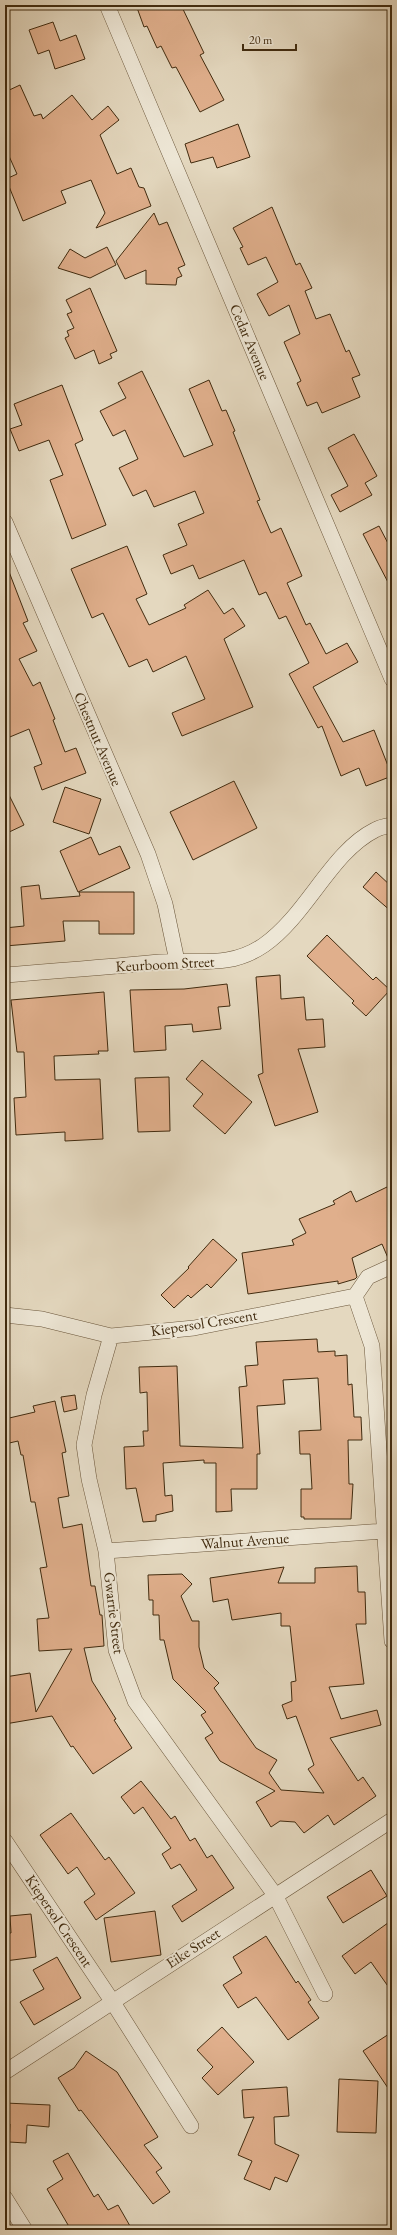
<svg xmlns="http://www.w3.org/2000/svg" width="397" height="2235" viewBox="0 0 397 2235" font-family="'EB Garamond',serif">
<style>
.building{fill:#e0af8c;stroke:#412b0f}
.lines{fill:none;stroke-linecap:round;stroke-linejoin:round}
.street-casing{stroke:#6a563b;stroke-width:16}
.street{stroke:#ede6d5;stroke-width:15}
.labels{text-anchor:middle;stroke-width:4;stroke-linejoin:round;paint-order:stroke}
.street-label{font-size:15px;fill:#412b0f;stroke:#ede6d5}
</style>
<rect width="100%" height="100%" fill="#e4d8bf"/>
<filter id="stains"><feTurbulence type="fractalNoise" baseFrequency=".005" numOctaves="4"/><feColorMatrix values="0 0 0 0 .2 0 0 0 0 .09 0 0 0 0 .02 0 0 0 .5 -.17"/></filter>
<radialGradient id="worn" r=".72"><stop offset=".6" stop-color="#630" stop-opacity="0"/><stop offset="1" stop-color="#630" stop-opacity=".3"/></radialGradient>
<!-- building -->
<path class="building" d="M136 5H181L204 53 200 55 224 100 200 112 176 67 172 68 161 46 157 48 147 26 144 27Z
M53 22 60 41 76 35 85 59 55 69 49 50 38 54 29 30Z
M20 85 34 116 41 114 43 119 72 95 92 120 108 106 119 120 100 135 117 174 131 168 139 187 144 188 151 206 96 228 105 213 91 180 61 191 66 203 23 221 6 179 17 174 5 147V92Z
M238 124 250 157 217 168 213 157 191 163 185 144Z
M272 207 296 265 300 263 312 288 305 291 316 319 330 314 346 352 349 350 360 375 352 378 360 397 322 413 317 402 307 406 297 383 301 381 284 342 300 334 289 305 269 316 257 294 278 282 266 257 248 265 240 248 243 247 233 228Z
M154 213 159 225 167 222 185 265 178 268 182 276 177 278 176 285 146 284V270L125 279 116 261Z
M107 247 116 265 90 278 58 268 70 249 85 258Z
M90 288 117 351 110 354 112 358 99 364 94 350 75 359 65 338 69 336 67 331 74 328 67 314 72 312 66 300Z
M142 371 184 457 213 445 189 389 209 380 222 411 226 410 235 431 233 432 260 500 257 501 271 533 281 528 302 576 287 583 306 625 310 623 326 654 347 643 358 662 313 687 343 742 374 730 392 776 366 786 359 768 341 776 322 726 318 728 289 674 309 663 286 616 279 619 266 592 259 595 244 560 199 579 193 565 171 574 163 555 187 545 178 524 204 513 195 491 154 507 146 490 133 496 119 468 138 459 125 430 113 436 100 411 126 398 118 383Z
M62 385 83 440 75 444 106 525 72 539 50 480 63 475 49 440 19 451 10 429 22 425 14 404Z
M354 434 377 476 365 483 372 495 340 512 331 495 348 486 328 448Z
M379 526 392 551V590L363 534Z
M127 546 147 594 136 599 149 625 186 608 184 605 208 590 224 614 233 608 245 626 224 639 253 707 182 736 172 713 205 699 186 656 153 672 147 659 129 667 103 613 92 618 71 569Z
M6 564 28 621 23 623 37 651 19 659 33 686 40 682 55 719 53 720 65 752 76 748 86 773 42 790 34 767 42 764 29 729 5 739Z
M234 781 257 828 193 860 170 812Z
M5 787 24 825 5 834Z
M65 787 101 799 89 834 53 822Z
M91 837 99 855 120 846 130 868 78 892 60 851Z
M376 872 392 887V912L363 887Z
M39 885 41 899 80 896 79 892H134V934H99V921H63L65 941 5 946V928L24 926 21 887Z
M327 935 373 980 376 977 390 990 366 1016 352 1003 354 1001 307 956Z
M280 975 281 999 304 997 306 1020 323 1019 325 1047 298 1049 318 1112 275 1126 258 1075 263 1073 256 977Z
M227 984 230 1006 218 1007 221 1029 193 1032 192 1024 165 1026 166 1050 134 1052 130 990 184 989Z
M104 992 108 1051H98L99 1054 54 1056 55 1080 100 1079 103 1139 65 1141V1132L16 1135 14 1098 26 1097 24 1052H17L11 1000Z
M202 1060 252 1102 225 1134 193 1106 203 1094 186 1079Z
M169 1077 170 1131 138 1132 135 1078Z
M387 1187 392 1199V1257L388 1258 382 1244 352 1258 357 1277 355 1279 338 1284V1281L248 1294 242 1253 294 1245 292 1240 306 1233 299 1219 335 1204 333 1201 351 1191 356 1202Z
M213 1239 237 1260 211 1288 207 1284 191 1298 188 1295 174 1308 161 1295 189 1268 188 1267Z
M317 1339 318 1352 335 1351V1356L347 1355 348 1385 352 1384 354 1417H361L362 1440H348L349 1484H353L351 1519H304V1517H301V1489H312L310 1454H300L299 1431 321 1430 318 1378 283 1380 285 1404 257 1406 260 1454H257V1489H231L232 1511 216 1512V1463H204V1460L163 1463 165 1496 172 1495 173 1511 156 1515V1521L143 1522 136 1488 126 1489 124 1447 144 1446 143 1431H148L147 1392 140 1393 139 1367 177 1366 180 1446 243 1448 239 1387 247 1386 245 1366 258 1365 256 1342Z
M75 1395 77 1409 64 1412 61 1397Z
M55 1401 66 1452 62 1453 69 1496 58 1498 63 1528 82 1524 91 1586H95L100 1615H102L104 1646 84 1648 92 1681 116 1719 114 1720 132 1748 93 1774 73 1746 71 1747 52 1716 5 1724V1677L30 1673 36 1712 72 1649 39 1651 37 1619 49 1618 40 1568 47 1567 35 1502H31L23 1455H21L18 1441 5 1444V1419L35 1412 33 1406Z
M357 1566 358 1592H365L366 1624H356L364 1684 329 1687 341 1719 377 1710 381 1725 330 1738 358 1781 363 1777 376 1796 334 1825 328 1815 304 1833 295 1822 280 1821 271 1827 256 1802 275 1791 220 1761 205 1738 213 1733 201 1715 206 1712 173 1679 164 1640H160L159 1615H153V1600H149L148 1575 182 1574 192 1584 181 1596 192 1621H199V1647L204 1668 219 1683 214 1688 256 1748 277 1760 269 1773 281 1790 324 1793 308 1769 314 1765 296 1716 287 1719 282 1705 292 1701 291 1682 296 1681 290 1626H281V1613L232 1620 228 1599 213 1602 210 1578 284 1567 278 1583H315V1568Z
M141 1781 171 1819 175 1816 190 1841 195 1838 207 1858 212 1855 234 1888 182 1922 172 1906 197 1890 180 1864 171 1869 162 1854 171 1848 143 1807 134 1814 121 1797Z
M71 1813 105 1860 109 1857 135 1893 96 1920 84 1902 95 1894 77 1867 68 1874 40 1835Z
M371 1870 387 1896 343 1923 327 1897Z
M155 1911 161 1955 111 1962 104 1918Z
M31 1914 36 1957 5 1961V1933H11L10 1916Z
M392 1920V1992L371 1962 355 1974 342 1956Z
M266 1936 296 1983 298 1981 311 2000 308 2002 319 2018 288 2040 256 1997 238 2008 223 1985 242 1973 233 1957Z
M57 1957 81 1998 34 2025 20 2002 44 1989 33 1970Z
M222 2027 254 2062 218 2095 202 2078 213 2067 197 2050Z
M392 2032V2094L363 2051Z
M86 2051 117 2072 158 2137 144 2145 162 2168 156 2172 170 2192 153 2204 81 2110 79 2111 58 2078 74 2068Z
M339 2079 378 2081 376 2133 337 2132Z
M287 2087 289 2116 274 2117 275 2144 299 2155 287 2182 275 2177 270 2190 244 2179 252 2161 238 2155 254 2117 244 2118 242 2090Z
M5 2103 50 2105 49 2127 27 2125 26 2143 9 2142 10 2124 5 2123Z
M68 2153 94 2197 98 2194 108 2210 118 2205 130 2226 122 2230H71L47 2189 63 2179 53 2161Z"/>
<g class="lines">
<defs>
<path id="street" d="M107 5 392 679
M5 522 148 854 165 904 177 961
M5 975C56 971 108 967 159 962 198 959 229 969 264 945 307 915 331 852 375 830 380 827 386 826 392 825
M355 1296 372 1346 392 1641
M5 1315 42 1319 111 1336 194 1328 355 1296 368 1277 392 1266
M111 1336 94 1395 84 1445 89 1479 106 1551 116 1650 135 1701 275 1895 325 1994
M106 1551 384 1531
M5 1841 112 2001 191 2126
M5 2072 392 1820
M5 2198 25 2230"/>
</defs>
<!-- street casing -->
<use href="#street" class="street-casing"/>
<!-- street -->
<use href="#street" class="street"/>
</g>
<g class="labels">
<!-- street labels -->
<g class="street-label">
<text transform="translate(250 342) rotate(67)" y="5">Cedar Avenue</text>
<text transform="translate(98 739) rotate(67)" y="5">Chestnut Avenue</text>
<text transform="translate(165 964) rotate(-3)" y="5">Keurboom Street</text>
<text transform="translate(204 1323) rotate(-9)" y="5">Kiepersol Crescent</text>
<text transform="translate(245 1541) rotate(-4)" y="5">Walnut Avenue</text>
<text transform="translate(114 1613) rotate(83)" y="5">Gwarrie Street</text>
<text transform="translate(59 1921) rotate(56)" y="5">Kiepersol Crescent</text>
<text transform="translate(193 1948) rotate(-33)" y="5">Eike Street</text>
</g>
</g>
<!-- margin -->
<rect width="397" height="2235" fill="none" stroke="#e4d8bf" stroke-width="20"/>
<rect x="6" y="6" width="385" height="2223" fill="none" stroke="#412b0f" stroke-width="2"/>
<rect x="10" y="10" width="377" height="2215" fill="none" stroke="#412b0f"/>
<!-- scale -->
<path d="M243 44v6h53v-6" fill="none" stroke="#412b0f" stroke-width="2"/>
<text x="249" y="44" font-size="12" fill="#412b0f" stroke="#ede6d5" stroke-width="3" paint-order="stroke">20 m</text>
<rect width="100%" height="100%" filter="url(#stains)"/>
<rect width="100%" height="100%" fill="url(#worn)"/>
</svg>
